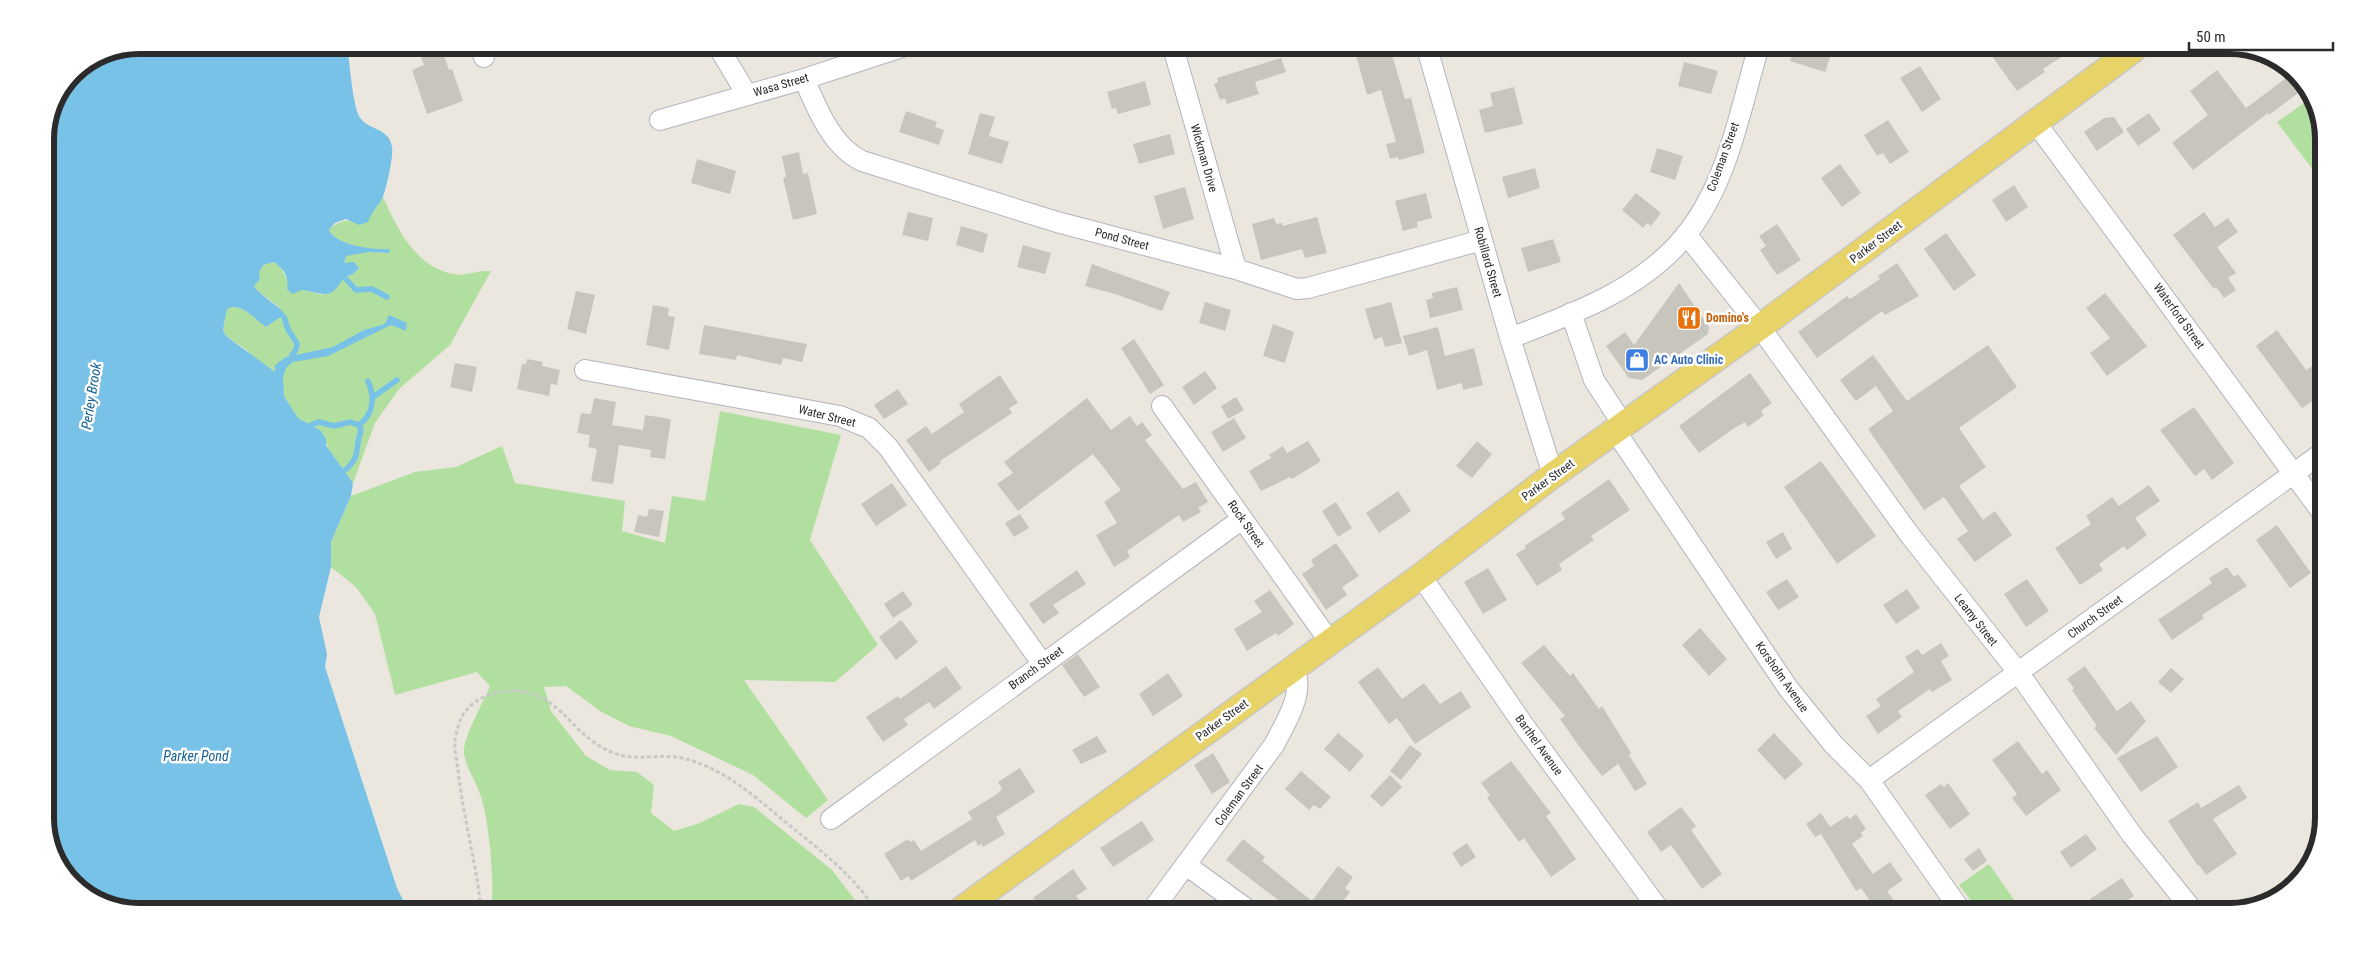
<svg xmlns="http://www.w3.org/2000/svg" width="2369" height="957" viewBox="0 0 2369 957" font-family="'Roboto Condensed',sans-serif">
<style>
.green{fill:#b0df9f}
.water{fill:#79c2e7}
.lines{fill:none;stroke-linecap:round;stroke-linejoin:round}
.stream{stroke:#79c2e7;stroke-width:5.5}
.building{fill:#c8c5bd}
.minor-casing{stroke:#b2b4be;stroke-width:22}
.major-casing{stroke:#c8c8c8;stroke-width:28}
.path{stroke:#c8c8c8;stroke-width:3;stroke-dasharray:4 2.5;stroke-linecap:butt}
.minor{stroke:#fff;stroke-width:20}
.major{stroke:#e8d368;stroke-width:25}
.labels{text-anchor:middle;stroke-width:5;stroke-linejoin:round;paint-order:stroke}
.street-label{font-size:12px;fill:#2b2b2b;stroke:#fff}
.food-label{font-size:12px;font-weight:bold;fill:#c56008;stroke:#fff;text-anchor:start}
.shop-label{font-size:12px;font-weight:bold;fill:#366cbe;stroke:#fff;text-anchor:start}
.water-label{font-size:14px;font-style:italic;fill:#166094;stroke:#fff}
.rim{fill:none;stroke:#2b2b2b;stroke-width:6}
</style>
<rect width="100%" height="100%" fill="#ece7de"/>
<!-- green -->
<path class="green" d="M2311 98 2324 132 2323 183 2277 122Z
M383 197C398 229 414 266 453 274 465 276 479 270 491 271L450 345 399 389 375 423 353 483 330 451 320 430 298 418 284 396 248 351 226 336 223 330 227 309C241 302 255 319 266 327L279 318V307C272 300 259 294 254 286L260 279 259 273 263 265 274 262C286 271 282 274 289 281 298 290 311 291 322 295L344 277 353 274 359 268 354 263H344L346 255 369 252 385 253 390 249C373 250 337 247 329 230 344 214 358 226 371 214 376 209 379 202 383 197Z
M720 411 841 435 810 540 878 645 835 682 744 680 828 800 806 818 753 775 671 736 629 726 600 711 566 686 544 687 551 711 586 756 610 770 637 772 654 785 651 813 674 831 700 823 739 804 754 807 832 870 862 909 491 908C495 883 489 821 481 797 477 783 466 768 464 753 463 736 483 704 490 686L477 672 395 695 375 614 356 587 331 567V542L351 496 415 472 456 467 502 446 515 483 625 501 622 531 665 543 672 496 705 501Z
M1989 864 2022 911H1979L1959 885Z"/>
<!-- water -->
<path class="water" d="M139 45H347C350 65 352 97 358 114 365 131 389 126 392 147 394 154 386 192 382 199 377 207 371 213 368 222L359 225 346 219 335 223 329 230C336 246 375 250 390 249L389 253 369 252 346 256 344 263 354 262 359 268 353 274 344 277C330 302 325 293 302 290L292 294 287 289C289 276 284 270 274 262L263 265 259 273 260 279 254 286C259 295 276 303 284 313V317L279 318 266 327C255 319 241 302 227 309L223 330 226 336 275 372V365L286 357 333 347 364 330 385 324 389 315 407 323 406 331 391 325 328 356 293 362 286 368 283 377 284 396 298 418 320 430 326 439V445L330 451 353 483 351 496 331 542V567L319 617 327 654 325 667 397 888 407 908 108 907 64 875 45 825V133L73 72 103 52Z"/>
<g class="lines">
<!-- stream -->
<path class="stream" d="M344 277 356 290 372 289 387 297
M284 317C286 321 286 325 288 329 293 340 303 343 292 355
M373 397 397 380
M311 425 319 422 334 426 350 422 359 425C374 414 375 397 368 381
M344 471C362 456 354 449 361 431L359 425"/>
</g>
<!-- building -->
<path class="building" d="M1354 48H1390L1405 99 1411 98 1425 153 1399 160 1398 157 1390 159 1386 144 1396 142 1381 90 1367 95Z
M1794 49H1833L1825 72 1790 61Z
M2002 49 2058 50H2072L2043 69 2045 72 2017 91 1992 56Z
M442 50 449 70 452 69 463 101 427 114 412 70 424 65 421 57Z
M1281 58 1286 72 1255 82 1259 94 1227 104 1225 98 1220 100 1214 84 1218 82 1217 78Z
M1684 62 1718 71 1711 94 1678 86Z
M1920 66 1941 99 1922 112 1900 78Z
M2217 70 2246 108 2293 73 2304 81 2306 87 2269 115 2268 113 2193 170 2172 143 2208 115 2190 91Z
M1145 81 1151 105 1118 114 1116 108 1112 109 1107 92Z
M1514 87 1523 124 1485 133 1479 110 1493 106 1490 93Z
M906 111 937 122 935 127 944 130 939 145 899 132Z
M980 113 995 117 989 136 1009 142 1002 164 968 154Z
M2149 113 2161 130 2138 146 2126 129Z
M2114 117 2124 132 2097 151 2084 132 2104 118Z
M1888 120 1909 152 1890 164 1883 153 1877 156 1864 135Z
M1170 134 1175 154 1139 164 1133 144Z
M1657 148 1683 156 1675 180 1650 172Z
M799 152 803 174 808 173 817 214 793 220 783 178 786 177 782 156Z
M697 159 736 171 730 194 691 183Z
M1840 164 1861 193 1842 207 1821 178Z
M1535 168 1540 188 1508 198 1502 177Z
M2014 185 2028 207 2006 222 1992 200Z
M1185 187 1194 219 1163 229 1154 196Z
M1426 193 1432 218 1417 222 1418 227 1403 231 1395 201Z
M1636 193 1661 213 1651 226 1647 223 1643 228 1622 210Z
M908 212 933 218 928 241 902 235Z
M2204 212 2215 227 2228 218 2238 232 2217 247 2236 273 2228 278 2236 290 2224 298 2216 287 2214 289 2173 235Z
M1317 217 1327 253 1305 258 1302 249 1261 260 1252 224 1274 218 1276 224 1282 223 1283 226Z
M1777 224 1801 260 1777 275 1760 250 1766 246 1759 236Z
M961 226 988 234 983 253 956 245Z
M1946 233 1976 275 1954 291 1924 249Z
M1553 239 1561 262 1528 272 1521 248Z
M1023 245 1051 253 1045 274 1017 267Z
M1897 263 1919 296 1885 315 1882 311 1817 358 1798 332 1847 296 1850 299 1880 279 1878 276Z
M1092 264 1170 292 1162 311 1115 294 1085 286Z
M1679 283 1709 327 1708 334 1642 380 1629 378 1606 346 1625 332 1634 345Z
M1457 287 1463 310 1430 318 1426 300 1433 298 1432 293Z
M576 291 595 295 586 334 567 329Z
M2105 293 2147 346 2107 376 2090 353 2110 338 2086 308Z
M1205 302 1231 310 1225 331 1199 323Z
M1391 302 1402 343 1385 347 1382 337 1374 340 1365 309Z
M653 305 669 308 668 316 675 317 669 350 646 345Z
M1273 324 1294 332 1285 363 1263 356Z
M704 325 807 344 802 362 783 358 781 365 737 355 736 360 699 354Z
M1438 327 1445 356 1474 348 1483 385 1463 390 1462 383 1437 390 1427 350 1409 356 1403 336Z
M2277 330 2306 370 2322 360V394L2302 408 2256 346Z
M1134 339 1164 385 1150 394 1121 348Z
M1988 345 2017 387 1959 428 1986 467 1959 486 1983 520 1995 511 2012 535 1975 562 1957 539 1968 531 1944 497 1924 510 1868 429 1893 411 1876 386 1856 401 1840 380 1873 355 1907 401Z
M527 359 543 362 542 366 560 370 557 385 551 384 549 396 517 389 522 364H526Z
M455 363 477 367 472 392 450 387Z
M1205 371 1217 388 1194 405 1182 387Z
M1750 373 1772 403 1761 411 1764 415 1748 427 1745 422 1733 429 1699 453 1679 426Z
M1000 375 1018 403 1009 408 1012 413 940 461 941 463 929 472 906 440 926 426 932 434 964 412 959 404Z
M898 389 908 404 884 419 874 405Z
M1236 397 1244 410 1228 419 1221 406Z
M594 398 616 402 612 425 643 430 645 415 671 419 665 459 650 457 651 450 619 445 613 484 591 481 597 449 588 447 590 435 577 433 581 413 591 414Z
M1087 398 1111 430 1130 416 1137 426 1142 422 1152 435 1145 440 1183 489 1196 482 1208 502 1198 508 1201 512 1183 522 1179 515 1127 551 1130 557 1114 567 1096 535 1117 523 1104 502 1121 490 1093 454 1018 511 997 484 1013 473 1004 462Z
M2194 407 2234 463 2212 480 2204 469 2195 476 2160 430Z
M1234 418 1246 438 1223 452 1211 432Z
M1308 441 1321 461 1292 479 1290 477 1261 491 1249 471 1271 458 1269 455 1283 446 1287 453Z
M1477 441 1492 454 1472 478 1456 466Z
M1821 461 1876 536 1837 564 1784 487Z
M1609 479 1630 510 1591 536 1594 540 1559 564 1562 570 1537 586 1516 554 1526 548 1524 546 1565 519 1561 513Z
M892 483 907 505 876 526 861 504Z
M2149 485 2160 501 2135 518 2147 535 2127 550 2124 546 2099 564 2103 570 2080 585 2055 548 2091 524 2086 516 2112 497 2119 506Z
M1398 491 1411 511 1379 533 1366 513Z
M1336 502 1352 528 1338 537 1322 511Z
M649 509 664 511 659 537 634 532 638 515 647 517Z
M1020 514 1029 528 1014 537 1005 523Z
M2277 525 2311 573 2290 588 2256 540Z
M1783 532 1792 549 1776 559 1766 542Z
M1336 543 1359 576 1342 587 1347 595 1326 610 1302 574 1314 566 1311 560Z
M2227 567 2234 577 2238 574 2247 586 2202 615 2204 618 2172 640 2158 620 2212 583 2209 578Z
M1488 568 1507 600 1483 614 1464 582Z
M1077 570 1086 584 1053 605 1059 613 1043 624 1029 604Z
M1787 579 1799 597 1778 610 1766 592Z
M2027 579 2049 611 2026 627 2004 594Z
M1907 589 1920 608 1896 624 1883 605Z
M1270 590 1294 624 1278 636 1276 633 1247 651 1234 629 1262 612 1254 601Z
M903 591 913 605 893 618 884 604Z
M901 620 918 642 896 660 879 637Z
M1700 628 1727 659 1709 676 1682 645Z
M1941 643 1949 656 1941 661 1952 680 1932 692 1930 689 1898 711 1902 717 1878 734 1866 716 1881 706 1876 699 1914 672 1905 657 1918 649 1922 655Z
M1544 645 1570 676 1573 673 1599 709 1602 706 1631 753 1629 755 1647 784 1635 791 1618 764 1602 776 1576 742 1560 719 1565 716 1521 663Z
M1078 654 1100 687 1084 697 1062 665Z
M946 666 962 688 934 709 929 702 904 719 908 725 883 742 866 717 898 696 900 699Z
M2085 666 2117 711 2131 701 2146 721 2116 755 2094 728 2097 726 2072 690 2074 688 2067 679Z
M1378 667 1402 699 1424 683 1440 704 1461 691 1471 707 1415 744 1397 718 1389 724 1358 682Z
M2171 668 2184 679 2171 693 2158 682Z
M1168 673 1183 696 1153 716 1139 694Z
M1338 733 1364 755 1350 772 1324 749Z
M1774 733 1803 764 1785 780 1757 750Z
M1097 736 1107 752 1081 764 1072 750Z
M2157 736 2178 767 2141 792 2117 758Z
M2018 741 2042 774 2047 770 2061 790 2026 816 2012 798 2017 794 1992 760Z
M1410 745 1422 754 1401 780 1390 771Z
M1213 753 1230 782 1212 794 1194 765Z
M1511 761 1551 813 1546 816 1576 859 1551 877 1524 838 1519 842 1487 798 1490 795 1481 783Z
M1020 768 1035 792 996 817 1005 834 983 847 981 844 978 846 975 840 911 881 908 876 901 881 884 854 908 839 910 842 914 840 921 851 972 819 968 812 997 794 1002 789 998 782Z
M1301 771 1331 797 1320 809 1314 805 1309 810 1285 789Z
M1390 775 1402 787 1382 807 1370 796Z
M1948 783 1970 814 1950 829 1925 795 1941 784 1944 787Z
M2239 785 2247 798 2213 819 2237 854 2206 875 2199 865 2198 866 2168 821 2198 802 2201 808Z
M1681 807 1696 826 1691 830 1722 874 1702 889 1671 845 1661 852 1647 832Z
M1821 813 1830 827 1847 816 1850 819 1856 814 1866 829 1861 833 1863 836 1852 844 1873 874 1890 862 1903 880 1887 891 1901 911H1877L1861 888 1856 891 1821 834 1815 837 1806 824Z
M1142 821 1154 840 1113 867 1100 848Z
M2086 834 2097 849 2071 868 2060 852Z
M1243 839 1265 857 1262 861 1312 901 1338 866 1353 877 1345 888 1350 892 1336 910H1291L1226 860Z
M1467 843 1476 857 1461 867 1452 853Z
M1979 848 1987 861 1973 871 1964 859Z
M1073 869 1087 889 1076 896 1079 899 1065 909H1041L1033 898Z
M2122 878 2134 896 2111 912H2098L2090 899Z"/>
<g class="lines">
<defs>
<path id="minor" d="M480 46 484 57
M718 46 747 95
M1173 47 1236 269
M1427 48 1510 338 1553 475
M804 79C817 108 831 146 862 161L1057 222 1236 269 1297 289 1308 288 1482 240
M660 120 804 79 902 47
M2036 123 2321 511
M1686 234 1760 327 1909 534 2018 672 2132 835 2194 912
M1571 313 1594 380 1624 426
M1510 338C1573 314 1641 290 1685 236 1727 185 1740 111 1758 49
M585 370 840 416 869 428 888 447 1042 663
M1162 406 1330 642
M1616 432 1788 688 1833 744 1869 780 1961 911
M1421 576 1525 727 1660 911
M1869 780 2322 453
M831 819 1242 519
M1186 865 1248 910
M1153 909 1274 745C1284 725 1307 691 1293 668"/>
<path id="major" d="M962 909 1421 576 1553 475 1760 327 2133 50"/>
</defs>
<!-- minor casing -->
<use href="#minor" class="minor-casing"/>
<!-- major casing -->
<use href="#major" class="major-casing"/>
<!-- path -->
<path class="path" d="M481 908C476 862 463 816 458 770 457 761 454 749 455 740 456 733 460 717 465 712 473 701 487 694 500 692 558 682 569 737 614 753 637 762 660 753 682 758 725 768 756 798 789 825 820 850 853 875 875 909"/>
<!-- minor -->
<use href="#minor" class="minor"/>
<!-- major -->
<use href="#major" class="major"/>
</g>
<!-- icons -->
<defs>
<symbol id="restaurant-square" viewBox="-11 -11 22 22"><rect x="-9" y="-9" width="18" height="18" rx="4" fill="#e8710a" stroke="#fff"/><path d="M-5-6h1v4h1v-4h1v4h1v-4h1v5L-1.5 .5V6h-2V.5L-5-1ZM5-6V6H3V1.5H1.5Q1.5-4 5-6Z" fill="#fff"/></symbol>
<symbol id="shop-square" viewBox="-11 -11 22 22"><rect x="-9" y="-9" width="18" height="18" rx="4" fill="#3f7fe0" stroke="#fff"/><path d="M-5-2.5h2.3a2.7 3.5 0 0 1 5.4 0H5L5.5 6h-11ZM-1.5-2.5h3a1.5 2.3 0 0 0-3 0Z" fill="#fff"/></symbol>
</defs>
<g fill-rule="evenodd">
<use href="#restaurant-square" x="1675" y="304" width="28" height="28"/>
<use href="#shop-square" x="1623" y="346" width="28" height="28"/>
</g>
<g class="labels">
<!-- street labels -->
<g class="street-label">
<text transform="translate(781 85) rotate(-16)" y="4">Wasa Street</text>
<text transform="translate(1723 157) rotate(-70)" y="4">Coleman Street</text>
<text transform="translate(1204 158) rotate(74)" y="4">Wickman Drive</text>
<text transform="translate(1122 239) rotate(15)" y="4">Pond Street</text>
<text transform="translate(1876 242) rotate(-37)" y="4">Parker Street</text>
<text transform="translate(1488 262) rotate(74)" y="4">Robillard Street</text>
<text transform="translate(2179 316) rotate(54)" y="4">Waterford Street</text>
<text transform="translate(827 416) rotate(14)" y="4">Water Street</text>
<text transform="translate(1548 480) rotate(-36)" y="4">Parker Street</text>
<text transform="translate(1246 524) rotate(55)" y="4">Rock Street</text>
<text transform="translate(2095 617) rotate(-36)" y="4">Church Street</text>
<text transform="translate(1976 620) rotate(52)" y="4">Leamy Street</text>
<text transform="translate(1036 668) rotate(-36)" y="4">Branch Street</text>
<text transform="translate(1782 677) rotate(55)" y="4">Korsholm Avenue</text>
<text transform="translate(1222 720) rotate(-36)" y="4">Parker Street</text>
<text transform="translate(1539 745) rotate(54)" y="4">Barthel Avenue</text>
<text transform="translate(1239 795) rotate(-54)" y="4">Coleman Street</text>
</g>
<!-- food labels -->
<g class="food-label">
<text x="1706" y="322">Domino's</text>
</g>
<!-- shop labels -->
<g class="shop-label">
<text x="1654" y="364">AC Auto Clinic</text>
</g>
<!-- water labels -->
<g class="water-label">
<text transform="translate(91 396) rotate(-81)" y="5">Perley Brook</text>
<text x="196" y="761">Parker Pond</text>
</g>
</g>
<!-- crop -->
<path d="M0 0H2369V957H0ZM139 54H2230A85 85 0 0 1 2315 139V818A85 85 0 0 1 2230 903H139A85 85 0 0 1 54 818V139A85 85 0 0 1 139 54Z" fill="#fff" fill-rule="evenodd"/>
<path class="rim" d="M139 54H2230A85 85 0 0 1 2315 139V818A85 85 0 0 1 2230 903H139A85 85 0 0 1 54 818V139A85 85 0 0 1 139 54Z"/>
<!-- scale -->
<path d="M2189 42v8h144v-8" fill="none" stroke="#2b2b2b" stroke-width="2.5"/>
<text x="2196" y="42" font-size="15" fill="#2b2b2b" stroke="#ffffff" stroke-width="4" paint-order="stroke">50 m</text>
</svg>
